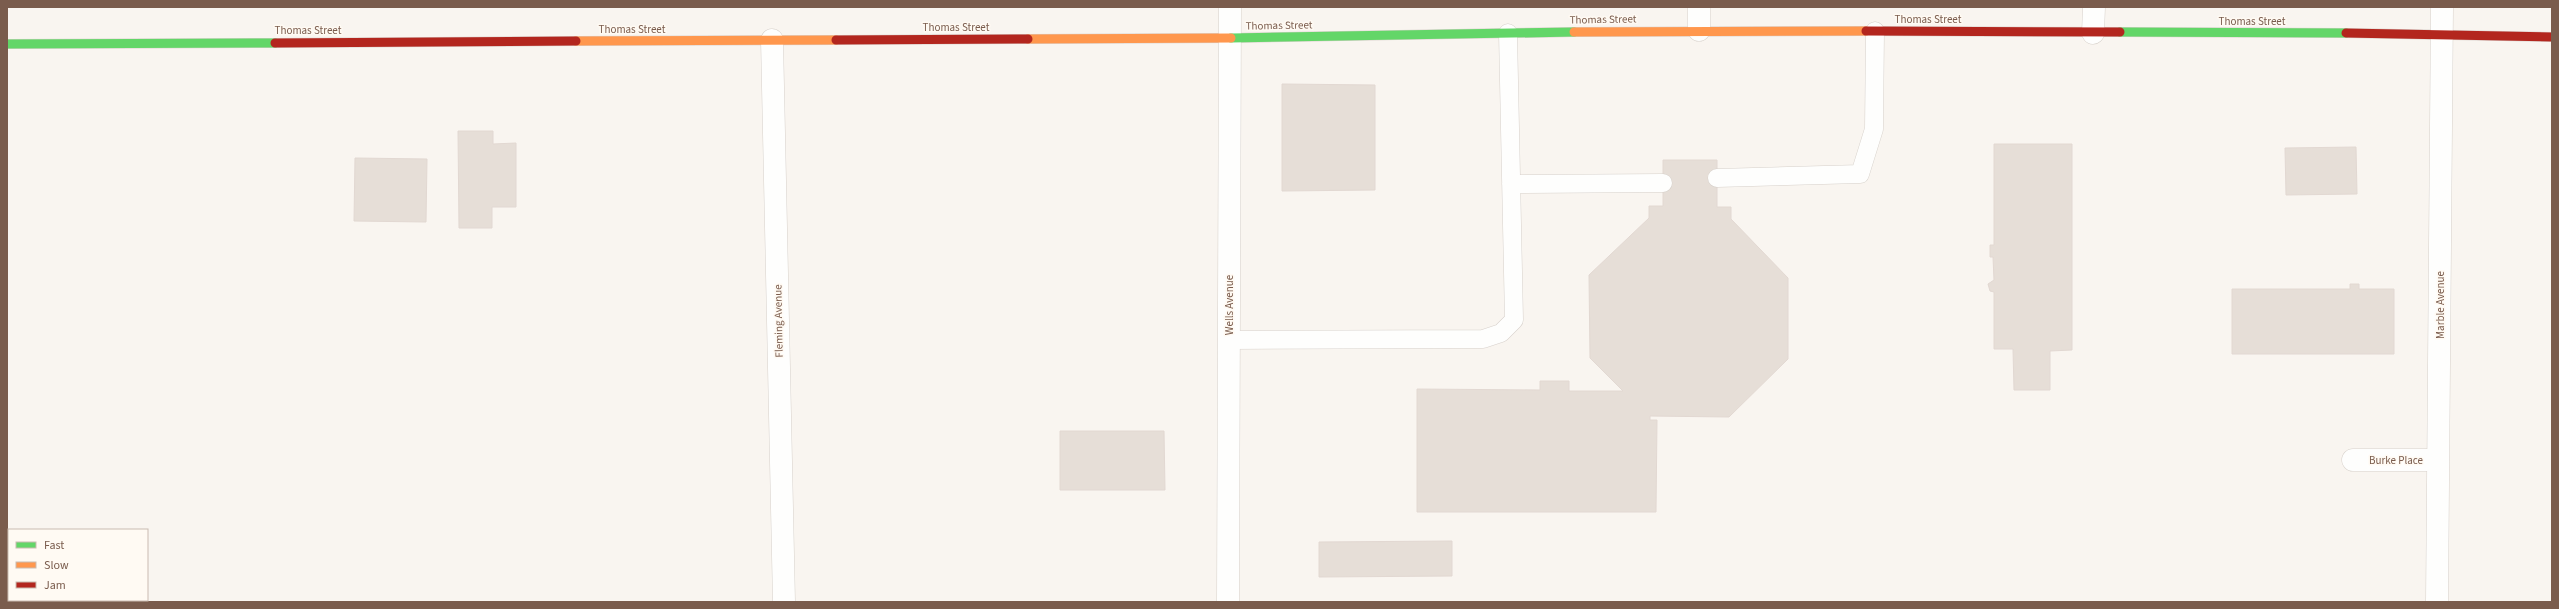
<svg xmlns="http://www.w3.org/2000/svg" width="2559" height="609" viewBox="0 0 2559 609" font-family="'Source Sans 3',sans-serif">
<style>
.building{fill:#e6ded7;stroke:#e2d8d2}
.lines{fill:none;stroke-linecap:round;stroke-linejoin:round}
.lane-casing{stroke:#d7d1cb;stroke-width:19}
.street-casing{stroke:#d7d1cb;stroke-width:23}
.fast-casing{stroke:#dad1cc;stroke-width:10}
.slow-casing{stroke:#dad1cc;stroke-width:10}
.jam-casing{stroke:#dad1cc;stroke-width:10}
.lane{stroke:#fefefd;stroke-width:18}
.street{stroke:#fefefd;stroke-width:22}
.fast{stroke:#63d668;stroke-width:9}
.slow{stroke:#ff974d;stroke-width:9}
.jam{stroke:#b3261e;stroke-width:9}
.labels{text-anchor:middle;stroke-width:3;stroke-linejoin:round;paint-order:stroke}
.street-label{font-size:11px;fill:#7a5c4d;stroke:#fffaf3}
</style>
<rect width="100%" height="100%" fill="#f9f5f0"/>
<!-- building -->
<path class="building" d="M1282 84 1375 85V190L1282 191Z
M458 131H493V144L516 143V207H492V228H459Z
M1994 144H2072V350L2050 351V390H2014L2013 349H1994V292L1990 291 1988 284 1994 280 1993 257H1990V245H1994Z
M2356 147 2357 194 2286 195 2285 148Z
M355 158 427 159 426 222 354 221Z
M1663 160H1717V207H1731V219L1788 278V359L1729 417 1650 416V420H1657L1656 512H1417V389L1540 390V381H1569V391H1623L1590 358 1589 275 1649 218V206H1663Z
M2350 284H2359V289H2394V354H2232V289H2350Z
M1060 431H1164L1165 490H1060Z
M1452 541V576L1319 577V542Z"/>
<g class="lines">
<defs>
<path id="lane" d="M1717 178 1860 174 1874 129 1875 31
M1511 184 1663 183
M1229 340 1483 339 1501 333 1514 320 1508 33"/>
<path id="street" d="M1699 30V7
M2093 33 2094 7
M772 40 784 602
M2353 460H2438
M1228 602 1230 7
M2437 602 2442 7"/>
<path id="fast" d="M2120 32 2346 33
M1231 38 1574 32
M7 44 275 43"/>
<path id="slow" d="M1574 32 1866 31
M1028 39 1231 38
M576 41 836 40"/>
<path id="jam" d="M1866 31 2120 32
M2346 33 2552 37
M836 40 1028 39
M275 43 576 41"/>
</defs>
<!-- lane casing -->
<use href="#lane" class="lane-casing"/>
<!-- street casing -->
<use href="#street" class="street-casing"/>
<!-- fast casing -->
<use href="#fast" class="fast-casing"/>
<!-- slow casing -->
<use href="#slow" class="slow-casing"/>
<!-- jam casing -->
<use href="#jam" class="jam-casing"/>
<!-- lane -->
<use href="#lane" class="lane"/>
<!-- street -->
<use href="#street" class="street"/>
<!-- fast -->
<use href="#fast" class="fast"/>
<!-- slow -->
<use href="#slow" class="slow"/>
<!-- jam -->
<use href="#jam" class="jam"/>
</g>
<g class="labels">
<!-- street labels -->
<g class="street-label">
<text transform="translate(1603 19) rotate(-1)" y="4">Thomas Street</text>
<text x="1928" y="23">Thomas Street</text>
<text x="2252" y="25">Thomas Street</text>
<text transform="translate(1279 25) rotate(-1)" y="4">Thomas Street</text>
<text x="956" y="31">Thomas Street</text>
<text x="632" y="33">Thomas Street</text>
<text x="308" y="34">Thomas Street</text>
<text transform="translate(1229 305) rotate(-90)" y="4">Wells Avenue</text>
<text transform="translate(2440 305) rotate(-90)" y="4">Marble Avenue</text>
<text transform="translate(778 321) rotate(-91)" y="4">Fleming Avenue</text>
<text x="2396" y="464">Burke Place</text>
</g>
</g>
<!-- border -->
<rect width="2559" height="609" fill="none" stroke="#7a5c4d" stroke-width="16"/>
<!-- legend -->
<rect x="8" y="529" width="140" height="72" fill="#fffaf3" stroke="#cabbb1"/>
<rect x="16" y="542" width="20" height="6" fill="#63d668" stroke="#cabbb1"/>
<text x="44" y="549" font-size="12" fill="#7a5c4d">Fast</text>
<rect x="16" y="562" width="20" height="6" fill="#ff974d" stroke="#cabbb1"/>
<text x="44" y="569" font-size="12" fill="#7a5c4d">Slow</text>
<rect x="16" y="582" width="20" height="6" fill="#b3261e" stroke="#cabbb1"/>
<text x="44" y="589" font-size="12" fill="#7a5c4d">Jam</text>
</svg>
